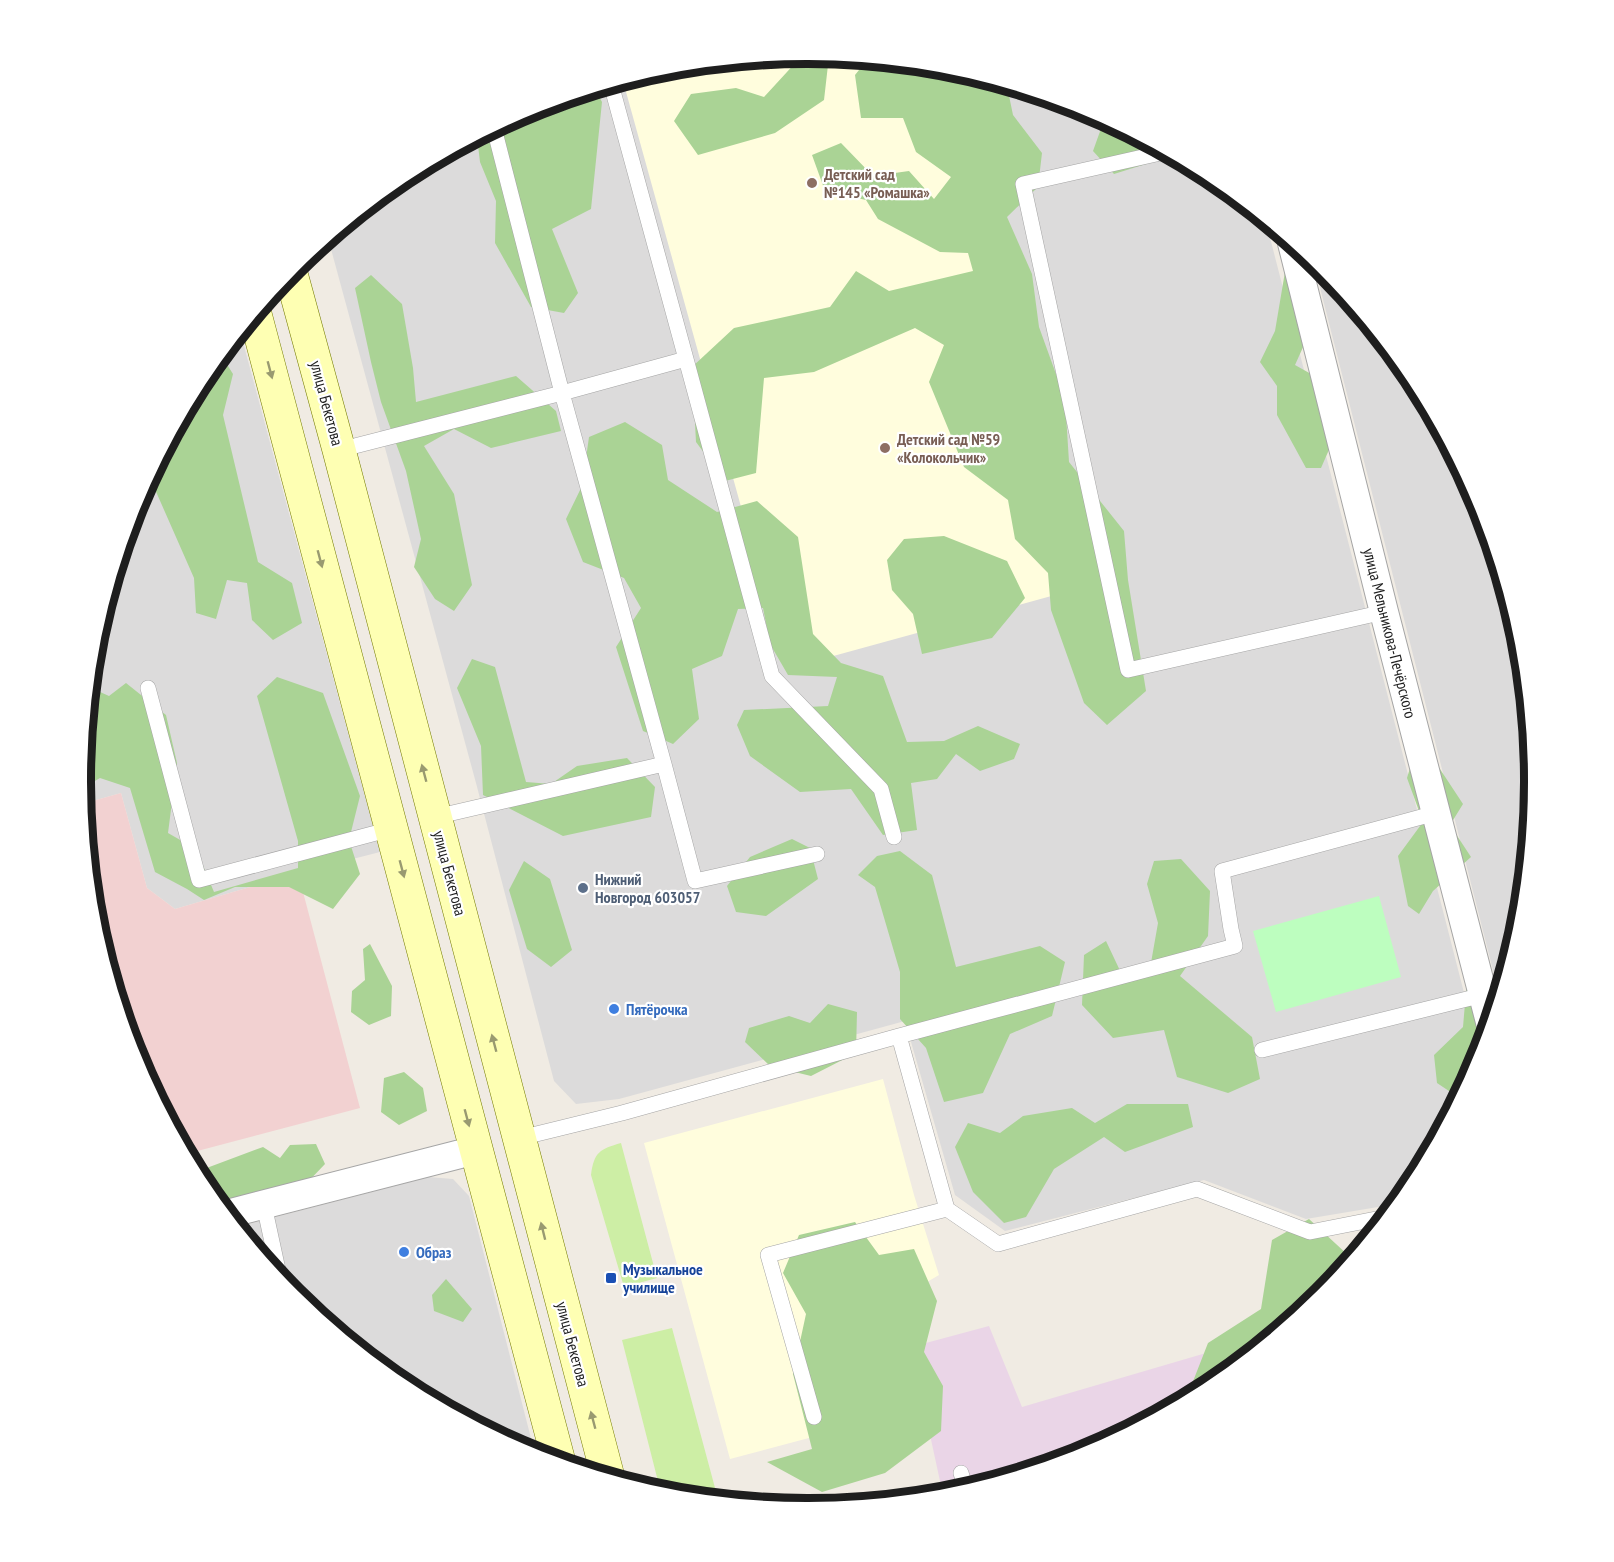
<svg xmlns="http://www.w3.org/2000/svg" width="1614" height="1562" viewBox="0 0 1614 1562" font-family="'PT Sans Narrow',sans-serif">
<style>
.residential{fill:#dcdbdb}
.commercial{fill:#f2d1d1}
.industrial{fill:#ead5e7}
.education{fill:#fffddd}
.grass{fill:#cdeea5}
.forest{fill:#aad395}
.park{fill:#bdfebf}
.lines{fill:none;stroke-linecap:round;stroke-linejoin:round}
.service-casing{stroke:#a5a5a5;stroke-width:16}
.minor-casing{stroke:#a5a5a5;stroke-width:30}
.secondary-casing{stroke:#737a00;stroke-width:34}
.service{stroke:#fff;stroke-width:15}
.minor{stroke:#fff;stroke-width:28}
.secondary{stroke:#feffb3;stroke-width:33}
.oneway{fill:#999a70}
.education-dot{fill:#8d6e63;stroke:#fff;stroke-width:2}
.service-dot{fill:#5c6f8a;stroke:#fff;stroke-width:2}
.shop-dot{fill:#3f7fe0;stroke:#fff;stroke-width:2}
.transit-dot{fill:#1a4fb4;stroke:#fff;stroke-width:2}
.labels{text-anchor:middle;stroke-width:4.5;stroke-linejoin:round;paint-order:stroke}
.education-label{font-size:16px;font-weight:bold;fill:#785e54;stroke:#fff;text-anchor:start}
.street-label{font-size:16px;fill:#1e1e1e;stroke:#fff}
.service-label{font-size:16px;font-weight:bold;fill:#4e5e75;stroke:#fff;text-anchor:start}
.shop-label{font-size:16px;font-weight:bold;fill:#366cbe;stroke:#fff;text-anchor:start}
.transit-label{font-size:16px;font-weight:bold;fill:#164399;stroke:#fff;text-anchor:start}
.rim{fill:none;stroke:#1e1e1e;stroke-width:8}
</style>
<rect width="100%" height="100%" fill="#f0ebe3"/>
<!-- residential -->
<path class="residential" d="M807 54 949 68 1086 109 1211 177 1266 222 1480 1055 1411 1185 1396 1204 1306 1219 1204 1180 1005 1231 955 1195 905 1021 619 1099 576 1104 554 1081 476 783 328 238 403 176 529 109 666 68Z
M1313 260 1321 267 1412 377 1479 503 1520 639 1534 781 1520 923 1499 994Z
M240 331 380 852 298 873 175 909 147 888 121 793 82 804 80 781 94 639 135 502 203 377Z
M429 1177 453 1179 469 1196 535 1454 403 1385 293 1295 237 1227Z"/>
<!-- commercial -->
<path class="commercial" d="M121 793 147 888 175 909 298 873 360 1108 186 1154 135 1059 94 923 82 804Z"/>
<!-- industrial -->
<path class="industrial" d="M989 1326 1022 1407 1247 1341 1211 1386 1085 1453 943 1495 911 1347Z"/>
<!-- education -->
<path class="education" d="M807 54 940 67 1084 587 786 669 623 81 666 68Z
M883 1079 914 1195 939 1275 900 1298 925 1407 730 1459 644 1143Z"/>
<!-- grass -->
<path class="grass" d="M621 1143 657 1278 624 1287 591 1175C594 1152 600 1149 621 1143Z
M672 1328 718 1499 661 1493 622 1340Z"/>
<!-- forest -->
<path class="forest" d="M807 54 823 56 828 65 824 100 775 133 698 155 674 121 691 94 736 88 764 97 798 60 796 55Z
M867 60 949 68 1007 86 1013 115 1042 153 1038 187 1007 217 1032 274 1039 327 1065 399 1069 462 1124 531 1128 580 1146 691 1107 725 1084 703 1051 610 1048 573 1015 539 1008 500 964 467 929 382 944 345 915 328 814 372 764 378 756 473 725 481 696 442 692 367 734 328 830 307 856 271 889 291 973 271 968 253 940 252 878 219 866 200 825 191 812 155 841 143 873 176 909 171 934 199 951 177 916 152 903 118H861L855 75Z
M595 89 602 102 591 209 552 229 578 293 564 313 531 307 495 243 496 201 480 162 477 137 529 109Z
M1103 123H1111L1158 148 1149 163 1114 174 1093 151Z
M1287 260 1317 316 1295 365 1320 379 1335 436 1321 468H1306L1277 415V386L1260 362 1275 331Z
M371 275 402 304 413 368 416 402 516 376 556 411 561 431 491 448 454 429 424 446 454 494 472 585 454 611 435 599 414 567 421 539 406 471 381 402 371 362 355 288Z
M221 355 233 374 223 415 258 562 292 583 302 623 273 640 252 620 247 583 227 580 216 619 196 613 194 578 150 478V476L203 377Z
M625 422 662 445 668 480 717 512 757 501 798 537 813 634 841 663 883 676 907 742 944 741 978 726 1020 744 1014 759 980 771 956 754 937 779 911 783 917 830 883 835 851 789 800 792 750 756 737 725 744 710 828 706 837 677 788 675 770 644 763 608 738 609 722 656 692 669 699 719 673 744 643 731 616 647 641 608 624 578 583 562 566 519 582 486 589 437Z
M944 536 1007 561 1025 598 992 638 922 654 913 614 892 590 887 560 904 539Z
M472 659 495 667 526 782 551 784 577 766 627 758 655 787 651 817 563 836 483 795 481 746 457 688Z
M277 677 323 693 360 796 349 840 360 874 333 909 289 887H235L204 900 187 889 155 872 130 788 100 778 81 789 80 781 89 687 109 696 126 683 166 715 177 763 168 833 196 849 214 892 298 868V841L257 696Z
M1414 755 1436 763 1463 804 1450 825 1471 857 1433 891 1419 914 1408 906 1398 856 1423 822 1407 778Z
M792 839 810 848 818 879 766 916 736 912 727 886 750 857Z
M900 851 932 875 956 967 1040 946 1065 962 1052 1016 1010 1034 983 1093 944 1102 926 1048 900 1019V972L875 887 858 875 877 856Z
M1181 859 1210 891 1208 936 1180 976 1252 1037 1260 1079 1228 1093 1177 1077 1164 1030 1113 1038 1082 1005 1084 955 1106 941 1123 977 1149 974 1158 923 1147 884 1154 861Z
M524 861 550 879 572 950 551 967 527 949 509 890Z
M370 944 392 986 391 1016 369 1025 351 1012 352 991 365 980 363 949Z
M1486 976 1499 993 1479 1060 1458 1097 1437 1083 1434 1055 1463 1027 1467 980Z
M828 1004 857 1012 856 1053 811 1076 770 1066 745 1042 749 1028 789 1016 810 1023Z
M404 1072 423 1088 427 1111 399 1125 381 1112 384 1078Z
M1127 1104H1188L1193 1127 1125 1152 1104 1137 1054 1169 1026 1217 1004 1223 973 1192 955 1147 968 1123 1000 1133 1023 1116 1072 1108 1095 1123Z
M316 1144 325 1164 302 1188 231 1219 202 1185 196 1172 263 1147 280 1158 290 1145Z
M1309 1219 1349 1256H1353L1321 1295 1211 1386 1194 1395 1190 1389 1208 1343 1261 1309 1272 1240Z
M855 1222 879 1255 914 1249 937 1301 924 1352 943 1386 941 1431 885 1473 822 1492 767 1462 812 1449 793 1374 806 1314 783 1273 799 1235Z
M446 1279 472 1309 463 1322 434 1311 432 1295Z"/>
<!-- park -->
<path class="park" d="M1379 896 1401 977 1276 1012 1253 931Z"/>
<g class="lines">
<defs>
<path id="service" d="M611 84 686 359 562 393 664 764
M1165 152 1023 184 1128 670 1384 612
M686 359 772 676 881 789 894 837
M339 450 562 393 494 128
M148 688 199 880 391 829
M435 817 664 764 695 881 817 854
M899 1036 1235 946 1231 929 1222 871 1436 813
M1262 1050 1483 995
M520 1138 622 1113 899 1036 947 1209 768 1255 814 1417
M264 1205 280 1279
M947 1209 998 1244 1197 1189 1310 1232 1386 1217
M961 1473 966 1489"/>
<path id="minor" d="M1292 243 1384 612 1490 1022
M227 1214 476 1150"/>
<path id="secondary" d="M290 270 339 450 608 1477
M255 314 559 1462"/>
</defs>
<!-- service casing -->
<use href="#service" class="service-casing"/>
<!-- minor casing -->
<use href="#minor" class="minor-casing"/>
<!-- secondary casing -->
<use href="#secondary" class="secondary-casing"/>
<!-- service -->
<use href="#service" class="service"/>
<!-- minor -->
<use href="#minor" class="minor"/>
<!-- secondary -->
<use href="#secondary" class="secondary"/>
</g>
<!-- one-way arrows -->
<defs><path id="oneway-solid" d="M-6-.8H1V-3.2L6.5 0L1 3.2V.8H-6Z" transform="scale(1.5)"/></defs>
<g class="oneway">
<use href="#oneway-solid" transform="translate(270 370) rotate(75)"/>
<use href="#oneway-solid" transform="translate(320 559) rotate(75)"/>
<use href="#oneway-solid" transform="translate(424 773) rotate(-105)"/>
<use href="#oneway-solid" transform="translate(402 869) rotate(75)"/>
<use href="#oneway-solid" transform="translate(494 1043) rotate(-105)"/>
<use href="#oneway-solid" transform="translate(467 1118) rotate(75)"/>
<use href="#oneway-solid" transform="translate(543 1231) rotate(-104)"/>
<use href="#oneway-solid" transform="translate(593 1420) rotate(-105)"/>
</g>
<!-- markers -->
<g class="education-dot">
<circle cx="812" cy="183" r="6"/>
<circle cx="885" cy="448" r="6"/>
</g>
<circle class="service-dot" cx="583" cy="888" r="6"/>
<g class="shop-dot">
<circle cx="614" cy="1009" r="6"/>
<circle cx="404" cy="1252" r="6"/>
</g>
<rect class="transit-dot" x="605" y="1272" width="12" height="12" rx="3"/>
<g class="labels">
<!-- education labels -->
<g class="education-label">
<text x="824" y="180">Детский сад<tspan x="824" dy="18">№145 «Ромашка»</tspan></text>
<text x="897" y="445">Детский сад №59<tspan x="897" dy="18">«Колокольчик»</tspan></text>
</g>
<!-- street labels -->
<g class="street-label">
<text transform="translate(327 403) rotate(75)" y="6">улица Бекетова</text>
<text transform="translate(1390 633) rotate(76)" y="6">улица Мельникова-Печёрского</text>
<text transform="translate(450 873) rotate(75)" y="6">улица Бекетова</text>
<text transform="translate(573 1344) rotate(75)" y="6">улица Бекетова</text>
</g>
<!-- service labels -->
<g class="service-label">
<text x="595" y="885">Нижний<tspan x="595" dy="18">Новгород 603057</tspan></text>
</g>
<!-- shop labels -->
<g class="shop-label">
<text x="626" y="1015">Пятёрочка</text>
<text x="416" y="1258">Образ</text>
</g>
<!-- transit labels -->
<g class="transit-label">
<text x="623" y="1275">Музыкальное<tspan x="623" dy="18">училище</tspan></text>
</g>
</g>
<!-- crop -->
<path d="M0 0H1614V1562H0ZM807 64H808A716 716 0 0 1 1524 780V782A716 716 0 0 1 808 1498H807A716 716 0 0 1 91 782V780A716 716 0 0 1 807 64Z" fill="#fff" fill-rule="evenodd"/>
<path class="rim" d="M807 64H808A716 716 0 0 1 1524 780V782A716 716 0 0 1 808 1498H807A716 716 0 0 1 91 782V780A716 716 0 0 1 807 64Z"/>
</svg>
